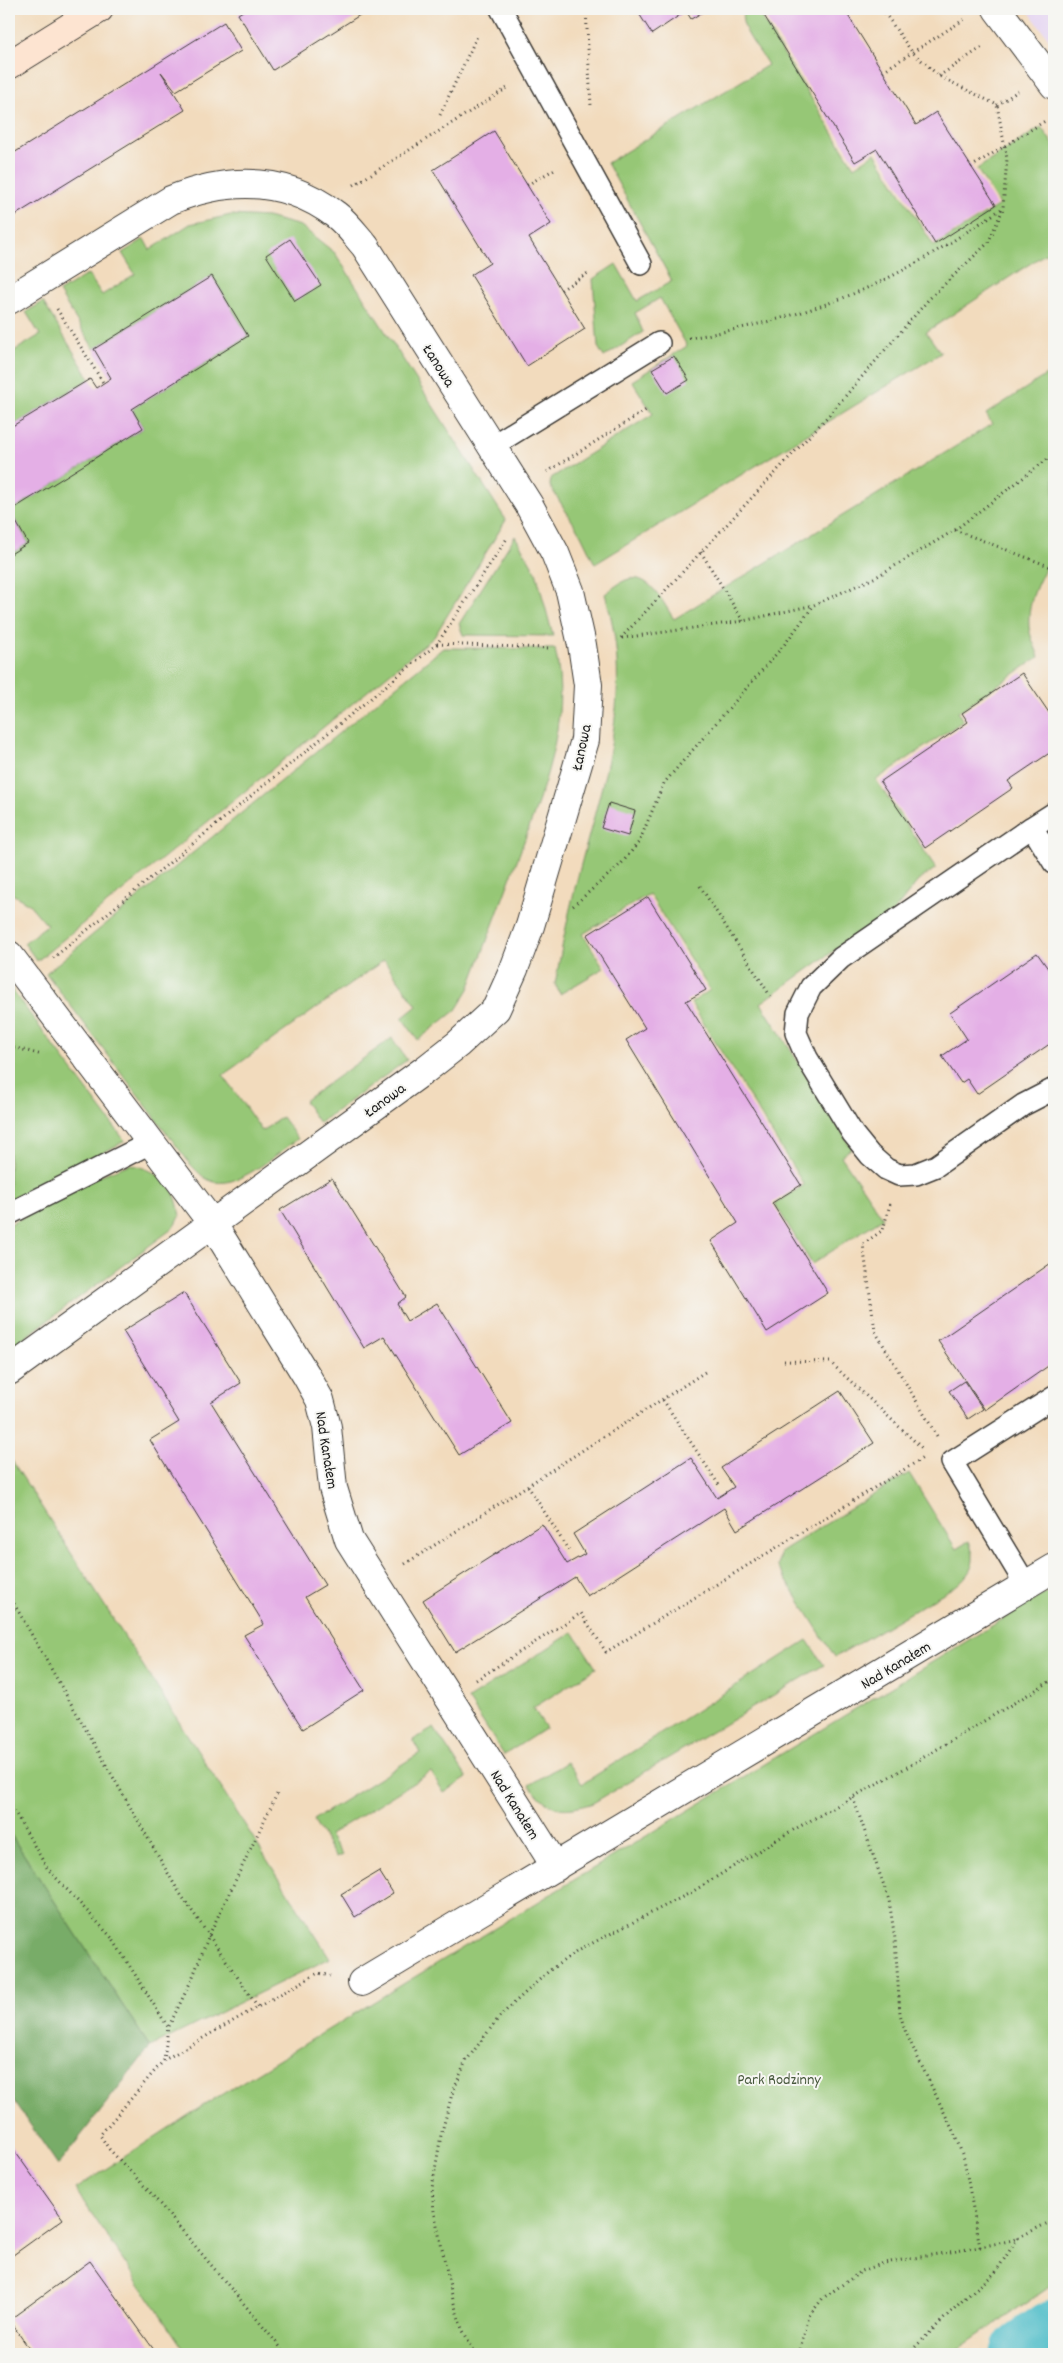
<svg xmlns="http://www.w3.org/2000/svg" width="1063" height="2363" viewBox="0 0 1063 2363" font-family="Dekko,sans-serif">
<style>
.built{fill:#e4d3f2}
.green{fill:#96c776;stroke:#597249}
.forest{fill:#78ac67;stroke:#4a6442}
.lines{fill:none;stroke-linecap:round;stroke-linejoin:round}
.river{stroke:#51bec9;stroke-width:69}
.building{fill:#e4afe6}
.lane-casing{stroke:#3c3934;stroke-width:24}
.street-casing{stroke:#3c3934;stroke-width:30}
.secondary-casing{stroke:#3c3934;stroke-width:30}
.path{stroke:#3c3934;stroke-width:3;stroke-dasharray:1 4;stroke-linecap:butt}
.lane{stroke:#fff;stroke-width:21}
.street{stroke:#fff;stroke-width:28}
.secondary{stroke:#fde4d1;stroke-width:28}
.labels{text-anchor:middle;stroke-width:4;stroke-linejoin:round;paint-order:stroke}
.street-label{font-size:16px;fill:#1c1c1c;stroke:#f6f6f2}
.park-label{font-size:16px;fill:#47583c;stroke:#f6f6f2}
</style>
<rect width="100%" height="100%" fill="#f6f6f2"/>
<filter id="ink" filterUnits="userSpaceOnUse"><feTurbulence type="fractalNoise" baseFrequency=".02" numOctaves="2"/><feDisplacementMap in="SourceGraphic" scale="10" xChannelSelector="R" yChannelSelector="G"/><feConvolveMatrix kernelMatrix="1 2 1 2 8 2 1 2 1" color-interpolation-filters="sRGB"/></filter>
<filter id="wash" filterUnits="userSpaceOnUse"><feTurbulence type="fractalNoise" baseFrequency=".0096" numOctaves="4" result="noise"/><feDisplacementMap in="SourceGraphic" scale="20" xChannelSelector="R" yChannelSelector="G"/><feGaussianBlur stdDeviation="1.12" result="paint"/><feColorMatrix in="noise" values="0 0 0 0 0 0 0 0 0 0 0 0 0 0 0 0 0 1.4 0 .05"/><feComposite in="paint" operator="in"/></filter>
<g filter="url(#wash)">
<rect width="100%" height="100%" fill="#f2dbbd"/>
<!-- built -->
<path class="built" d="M1027 9H1054V46Z"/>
<!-- green -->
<path class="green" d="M744 9H756L854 167 875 153 934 246 999 205 977 169 1041 127 1054 145V248L926 332 941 353 595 564 581 535 550 486 551 478 653 414 632 381 687 346 660 298 635 313 643 332 604 357 598 347 593 279 616 264 637 301 672 281 607 163 768 65C760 50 736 26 744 9Z
M231 215 267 217 301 226 335 253 506 520 434 637 37 961 24 943 47 925 29 904 9 892V555L28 543 10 511 143 428 132 409 248 336 212 276 94 349 59 292 88 274 102 295 135 274 122 253 144 239 150 250 190 224Z
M43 302 90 379 9 428V354L40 335 26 312Z
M1054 370V554C1040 577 1027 600 1029 627 1030 637 1036 648 1039 657L958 712 963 721 876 780 936 868 918 881 891 915 856 935 761 1003 852 1148 841 1156 883 1218 812 1264 775 1204 804 1185 691 1003 710 990 649 894 583 934 604 968 560 994 555 984C561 952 567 919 575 888 600 786 637 700 605 594 612 589 621 581 629 579 651 574 664 605 674 619L992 424 986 414Z
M515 536 536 572 553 636 463 635 459 624Z
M443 648 555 649C572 723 541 795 516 863 500 905 485 947 469 989L456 1010 418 1040 402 1018 417 1006 384 960 223 1075 262 1131 282 1117 298 1139C277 1153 235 1193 209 1180 202 1177 196 1170 191 1165L46 973Z
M9 986 125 1141 9 1202Z
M392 1038 407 1060 319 1123 304 1101Z
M130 1164C161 1172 176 1183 180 1217L172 1229 9 1349V1225L96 1177Z
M9 1456 330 1958 150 2047 9 1832Z
M909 1473 956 1549 969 1541C977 1561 973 1571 957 1585L835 1657 778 1567 780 1552Z
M1054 1588V2284L951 2354H187L75 2189 201 2107Z
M573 1632 596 1668 533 1708 546 1728 504 1755 468 1699Z
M807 1640 824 1665 593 1803C562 1813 550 1811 529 1785L567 1762 582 1784Z
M434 1728 467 1778 444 1793 431 1772 329 1835 342 1855 336 1858 313 1820 420 1753 413 1740Z"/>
<!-- forest -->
<path class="forest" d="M9 1832 150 2047 58 2165 9 2094Z"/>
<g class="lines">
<!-- river -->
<path class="river" d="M1025 2354 1054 2334"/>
</g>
<g id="blocks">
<!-- building -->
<path class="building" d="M246 9H359L363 13 273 70 238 14Z
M636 9H708L691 19 686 11 652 34Z
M760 9H844L916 125 936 112 996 205 935 244 877 149 855 162Z
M224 22 241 51 176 91 161 72 185 110 9 219V156Z
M494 131 551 224 529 238 585 329 527 366 471 275 490 263 433 170Z
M290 239 321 285 295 301 266 255Z
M212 276 248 336 132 409 143 428 10 511 28 543 9 555V428L90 379 96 388 111 378 94 349Z
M674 356 689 380 667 393 652 369Z
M1022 673 1054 720V750L1008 781 1013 788 925 848 880 782 968 722 962 713Z
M609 803 635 811 628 836 601 828Z
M648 897 706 990 686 1001 801 1185 772 1203 828 1293 767 1332 711 1241 738 1223 626 1040 645 1028 587 935Z
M1037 953 1054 977V1041L977 1094 967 1079 961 1083 942 1056 967 1039 950 1013Z
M332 1178 406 1297 397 1304 407 1321 437 1303 512 1423 459 1455 384 1336 364 1348 280 1210Z
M1054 1261V1362L985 1410 938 1341Z
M184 1293 241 1383 211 1402 325 1585 305 1597 364 1690 303 1729 244 1635 264 1624 150 1440 179 1422 123 1331Z
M964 1381 983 1409 968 1419 949 1391Z
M840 1391 874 1443 737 1530 724 1508 587 1596 575 1577 455 1652 423 1600 542 1524 567 1564 585 1554 573 1534 691 1458 717 1498 734 1487 721 1468Z
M379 1871 393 1893 355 1917 341 1894Z
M9 2143 63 2219 9 2258Z
M90 2261 157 2354H33L9 2320Z"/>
</g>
</g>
<g filter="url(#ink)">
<use href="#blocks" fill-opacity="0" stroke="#3c3934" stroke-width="1"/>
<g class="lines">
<defs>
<path id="lane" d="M501 9 641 264
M492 446 659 343
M1032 827 1054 813
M1054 863 1032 827 841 958 811 987 798 1013 796 1033 807 1058 853 1134 870 1155 886 1169 899 1175 916 1174 936 1166 1023 1105 1054 1089
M9 1214 152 1142
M1026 1585 952 1462 1054 1397"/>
<path id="street" d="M997 9 1054 85
M9 300 171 200C228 177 285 176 336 215 347 223 356 236 365 246L529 505 555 553 570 591 582 645 588 685 585 740 530 926 514 969 496 1009 458 1044 426 1069 9 1371
M9 955 212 1223 306 1375 320 1400 327 1427 333 1488 349 1540 556 1867
M362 1982 1054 1568"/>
<path id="secondary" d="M9 65 99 9"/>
</defs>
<!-- lane casing -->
<use href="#lane" class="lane-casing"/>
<!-- street casing -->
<use href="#street" class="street-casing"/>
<!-- secondary casing -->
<use href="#secondary" class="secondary-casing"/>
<!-- path -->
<path class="path" d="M586 9 591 106
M883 71 965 19
M939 76 984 46
M997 105 1018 91
M440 115 478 34
M971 167 1045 121
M354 185 509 87
M527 185 555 169
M561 290 588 273
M57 309 104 384
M689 338C755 327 822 310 882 281 925 260 964 234 1003 208L1007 159 997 105 939 76 912 52 882 9
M547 472 646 410
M955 530 1054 568
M701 552 743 621
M621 638 829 415 929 299 988 243 1003 209
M622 638 743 621 814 605 876 577 955 530 1054 454
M437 644 548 648
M700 886 771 997
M573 906 621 864 639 842 664 783 784 645 814 605
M53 958 437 644 508 537
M9 1046 42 1055
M890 1204 883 1230 863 1244 875 1331 937 1436
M784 1361 830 1362 924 1450
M663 1400 719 1485
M528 1486 569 1551
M405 1564 705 1372
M9 1595 177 1889 258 2007
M476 1680 581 1613 606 1652 923 1458
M853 1798 889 1900 895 1939 900 2014 906 2033 954 2133 964 2159 980 2247
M9 1802 47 1868 112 1938 168 2027 164 2060
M169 2026 192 1979 209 1935 277 1794
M286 2354 148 2190 109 2149 100 2135 164 2060 318 1973 330 1976
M476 2354 462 2329 453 2300 434 2211 432 2188 441 2135 452 2094 466 2061 500 2016 550 1970 579 1950 692 1892 786 1834 909 1766 1054 1679
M799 2354 809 2316 823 2298 862 2271 884 2263 980 2247 1013 2240 1054 2220
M908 2354 964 2299 995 2273 1018 2238"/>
<!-- lane -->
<use href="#lane" class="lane"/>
<!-- street -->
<use href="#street" class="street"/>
<!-- secondary -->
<use href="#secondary" class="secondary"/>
</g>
</g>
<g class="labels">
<!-- street labels -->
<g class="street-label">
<text transform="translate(440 365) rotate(58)" y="6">Łanowa</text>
<text transform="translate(580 747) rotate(-78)" y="6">Łanowa</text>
<text transform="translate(384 1099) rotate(-36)" y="6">Łanowa</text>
<text transform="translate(328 1450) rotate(81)" y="6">Nad Kanałem</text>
<text transform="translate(895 1664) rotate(-31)" y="6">Nad Kanałem</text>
<text transform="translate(516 1804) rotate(58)" y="6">Nad Kanałem</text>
</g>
<!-- park labels -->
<g class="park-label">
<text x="779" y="2084">Park Rodzinny</text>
</g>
</g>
<!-- margin -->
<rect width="1063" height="2363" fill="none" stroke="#f6f6f2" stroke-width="30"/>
</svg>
